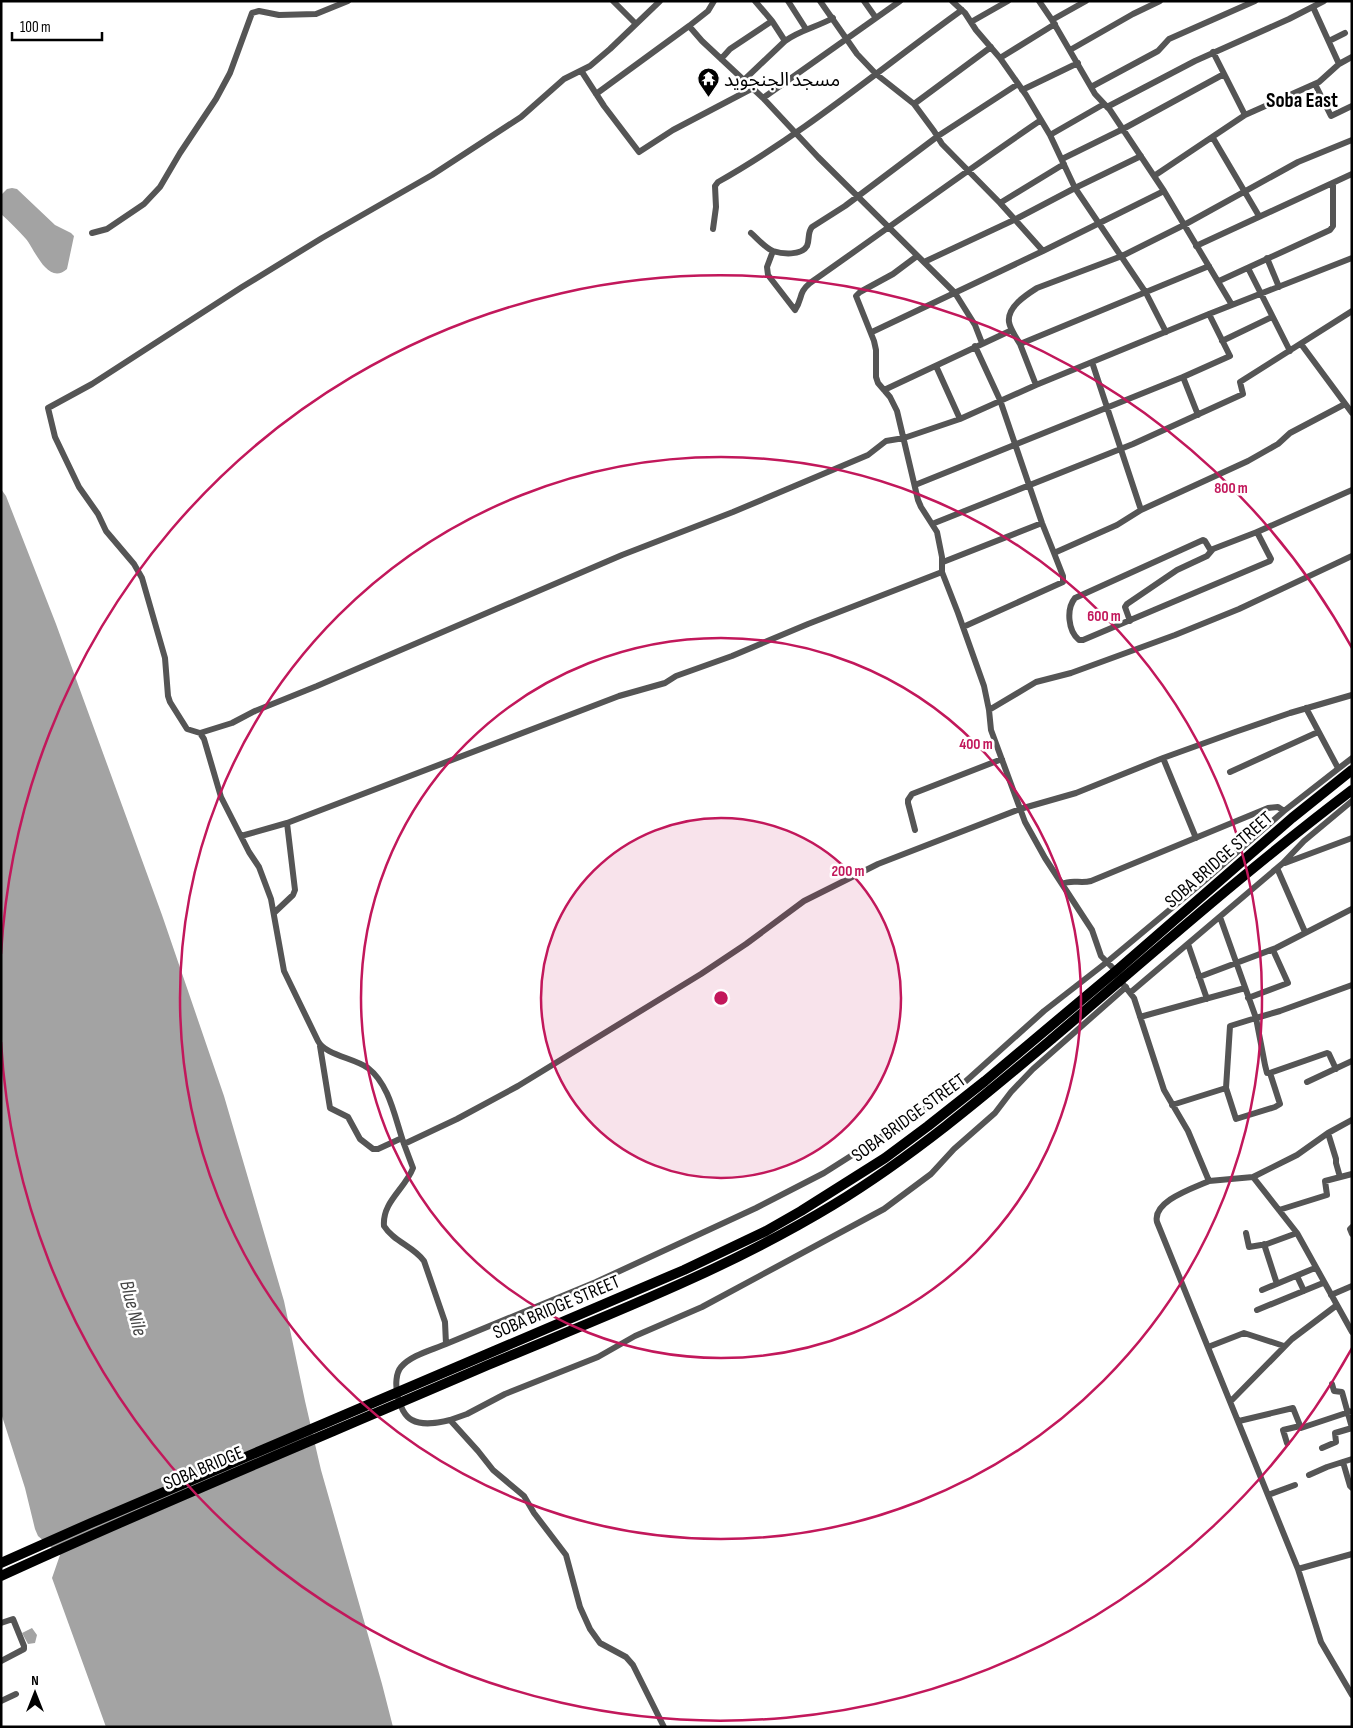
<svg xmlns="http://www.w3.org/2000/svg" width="1353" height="1728" viewBox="0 0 1353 1728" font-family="'Sofia Sans Condensed','Noto Sans Arabic',sans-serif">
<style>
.water{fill:#a3a3a3}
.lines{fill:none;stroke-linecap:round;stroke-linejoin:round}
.minor{stroke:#555;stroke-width:6}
.trunk{stroke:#000;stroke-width:10}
.ring{fill:none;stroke:#c2185b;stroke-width:2.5}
.labels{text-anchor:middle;stroke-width:5;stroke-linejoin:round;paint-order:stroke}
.poi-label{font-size:19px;fill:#000;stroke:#fff;text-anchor:start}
.street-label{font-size:19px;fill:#000;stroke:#fff}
.water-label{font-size:20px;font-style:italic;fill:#444;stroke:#fff}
.quarter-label{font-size:21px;font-weight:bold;fill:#000;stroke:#fff}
.centre{fill:#c2185b;stroke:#fff;stroke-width:2.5}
.ring-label{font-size:15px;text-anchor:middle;font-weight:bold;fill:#c2185b;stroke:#fff;stroke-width:5;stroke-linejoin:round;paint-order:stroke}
</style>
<rect width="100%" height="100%" fill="#fff"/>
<!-- water -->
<path class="water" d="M12 188 17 189 55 225 71 233 74 236 67 269C48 286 35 250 26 239 18 230 10 222 1 214V195L7 189Z
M1 489 6 496 56 624 162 915 224 1096 284 1301 305 1401 321 1470 382 1684 393 1727H106L52 1578 60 1555 38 1536 35 1529 25 1488 1 1413Z
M32 1628 37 1635 35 1643 28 1644 22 1633Z"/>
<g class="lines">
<!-- minor -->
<path class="minor" d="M613 1 636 24
M660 1 610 49 590 66 564 79 521 117 432 175 322 238 242 287 92 384 48 408 55 437 79 487 98 514 106 531 134 564 142 578 165 658 168 696 170 702 187 729 200 733 204 739 221 797 249 852 259 867 271 899 284 971 318 1041C325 1055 354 1058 368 1068 390 1085 395 1119 404 1144L457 1119 518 1086 701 974 746 944 804 901 878 864 1020 809 1076 793 1163 758 1235 732 1290 713 1352 695
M788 1 806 29
M820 1 857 54 876 74 914 104 934 131 942 144 1000 203 1043 251
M864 1 876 18
M952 1 965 13 976 30 1000 58 1026 95 1050 135 1075 188 1146 293 1166 332
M1039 1 1052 20 1095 94 1110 110 1164 191 1232 305
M1313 7 1339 64
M1052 20 1086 1
M971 22 1008 1
M689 26 702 41 763 98 818 157 955 293 975 325 982 343
M785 41C800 30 817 27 833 18
M1329 41 1345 33
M1070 50 1133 14 1160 1
M1213 52 1245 115
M1000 58 1055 24
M721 59 730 49 772 21
M582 72 604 106 639 152 673 130 753 88
M744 80 785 41 772 21 755 1
M1315 84 1331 116 1352 106
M1091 87 1158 51 1169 39 1255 1
M1022 90 1078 63
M596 94 689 26 708 11 714 1
M763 98 900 1
M914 104 991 47
M1107 107 1195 61 1289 19 1324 1
M1050 135 1104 104
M1213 138 1259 216
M1062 159 1123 129 1224 74
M1154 176 1245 115 1319 82 1339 64 1352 57
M1000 203 1064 164
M713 229 716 207 715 186 718 182C805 133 881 68 962 10
M92 233 107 229 144 204 160 187 180 153 216 99 230 73 252 13 259 11 279 15 316 14 348 1
M751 233C757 238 765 248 773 251 782 254 801 256 807 246 810 239 807 233 812 227L845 206 938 136 1018 84
M1196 246 1352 174
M773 251 767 267 768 275 795 310C803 298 798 293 810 283 887 229 963 173 1041 120
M917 256 893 274 860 292 856 296 874 341 876 350V377L878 383 890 397 897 411 918 500 921 507 937 532 942 557V572L958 613 984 686 989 710 991 730 1025 822 1045 858 1092 930 1101 956 1116 971
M1267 258 1279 287
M924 262 1016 219 1075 188 1141 156
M1209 266 1020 344C1016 337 1010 329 1009 322 1007 307 1026 295 1037 288L1122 256 1184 225 1298 162 1352 140
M1248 268 1290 351
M1219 281 1330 230 1333 226V183
M872 332 1043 251 1164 191
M1222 341 1272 317
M1020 344 1036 385
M1301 344 1352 413
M975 346 1000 400 1042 523 1054 553
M1092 362 1141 510
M936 366 960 419
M884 390 1012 330
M1198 415 1183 377 1230 356 1209 314
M915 485 1183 377
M932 524 1133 444 1243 394 1240 382 1352 311
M1211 551 1205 541 1203 540 1075 598C1066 609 1068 631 1079 640H1083L1270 561 1271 559 1257 532
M943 562 1042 523
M1130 621 1125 607 1127 604 1177 570 1207 556 1213 549 1257 532 1352 490
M963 627 1063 582V576L1054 553 1117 525 1141 510 1248 461 1278 444 1290 433 1345 404
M1306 708 1338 768
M989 710 1036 682 1071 673 1175 635 1239 609 1352 556
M200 733 232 723 255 711 317 686 622 555 733 512 868 455 886 441 904 438 960 419 1036 385 1209 314 1352 258
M1163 758 1196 838
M1230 772 1318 732
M915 830 908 803V800L912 794 1002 759
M241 836 287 823 619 696 665 683 676 676 732 656 808 624 942 572
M1285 863 1352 838
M1277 868 1305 932
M1062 884C1072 879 1080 884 1091 881L1268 808 1278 807 1284 811
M275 912 293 895 295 890 287 823
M1220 917 1256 1018 1230 1026 1226 1088 1236 1119 1275 1107 1280 1104 1270 1073H1267L1265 1065 1256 1018 1280 1011 1352 985
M1188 944 1207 999
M1199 977 1276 948 1352 909
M1123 984 1134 998 1164 1090 1188 1131 1209 1181C1194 1188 1152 1201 1157 1222L1298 1569 1321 1642 1352 1695
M1131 992 1283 863 1304 841 1352 801
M1248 998 1288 983 1273 950
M1140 1017 1245 988
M320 1046 330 1108 348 1117 360 1139 373 1149H378L402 1138
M1270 1073 1327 1053 1329 1054 1336 1069
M1307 1082 1352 1061
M1172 1105 1226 1088
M1328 1133 1336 1159V1163L1340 1177
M404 1144 413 1168C405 1189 382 1202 384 1226 394 1242 413 1246 424 1261L445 1322 446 1344C432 1350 411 1355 401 1367 391 1379 398 1413 412 1420 423 1426 438 1423 450 1420L478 1451 493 1470 524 1496 534 1513 566 1555 580 1607 590 1629 600 1643 626 1657 633 1665 664 1727
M1253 1177 1297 1233 1352 1332
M1209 1181 1253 1177 1297 1155 1328 1133 1352 1120
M1279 1210 1327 1195 1325 1181 1352 1174
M1352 1227 1350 1229 1352 1234
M1246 1233 1249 1247 1267 1244 1297 1233
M1264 1244 1277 1284
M1297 1276 1304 1291
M1262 1290 1315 1268
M1331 1295 1352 1286
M1257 1310 1323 1283
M446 1344 596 1282 756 1208 824 1173 939 1100 966 1081 1044 1011 1107 962 1203 882 1284 811 1352 758
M1208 1347 1244 1333 1284 1346
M1231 1401 1292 1339 1337 1305
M450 1420 467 1414 505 1394 598 1357 635 1336 702 1307 884 1209 931 1174 954 1149 995 1113 1011 1092 1033 1069 1126 987
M1239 1421 1293 1408 1301 1428 1352 1411
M1287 1443 1283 1430 1300 1426
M1322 1448 1336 1442 1335 1433 1352 1428 1342 1392 1334 1391 1332 1384
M1343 1462 1350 1486 1352 1488
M1309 1475 1327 1467 1352 1459
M1268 1495 1295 1485
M1298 1569 1352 1554
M1 1623 13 1619 24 1646V1649L1 1661
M1 1701 16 1694"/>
<!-- trunk -->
<path class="trunk" d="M1 1563 91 1523 684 1270 766 1231 801 1211 885 1158 928 1126 985 1081 1116 971 1292 818 1352 770
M1 1576C162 1502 326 1435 488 1365 605 1316 724 1271 833 1205 912 1157 983 1097 1053 1038 1152 954 1249 868 1352 790"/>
</g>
<!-- distance rings -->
<circle cx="721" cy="998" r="180" fill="#c2185b" fill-opacity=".12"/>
<g class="ring">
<circle cx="721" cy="998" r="180"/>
<circle cx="721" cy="998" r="360"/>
<circle cx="721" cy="998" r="541"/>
<path d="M1352 1348A721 721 0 0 1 1 1042M1 954A721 721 0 0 1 1352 648"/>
</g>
<!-- icons -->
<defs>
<symbol id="temple-pin" viewBox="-11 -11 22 30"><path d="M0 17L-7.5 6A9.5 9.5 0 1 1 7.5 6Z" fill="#000" stroke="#fff"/><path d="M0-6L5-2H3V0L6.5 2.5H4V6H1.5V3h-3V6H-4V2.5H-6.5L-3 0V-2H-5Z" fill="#fff"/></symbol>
</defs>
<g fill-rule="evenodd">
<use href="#temple-pin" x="696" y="66" width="25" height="34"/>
</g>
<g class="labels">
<!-- poi labels -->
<g class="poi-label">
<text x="724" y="86">مسجد الجنجويد</text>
</g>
<!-- street labels -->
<g class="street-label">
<text transform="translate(1218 859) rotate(-41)" y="7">SOBA BRIDGE STREET</text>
<text transform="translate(908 1117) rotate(-36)" y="7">SOBA BRIDGE STREET</text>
<text transform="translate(556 1306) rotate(-23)" y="7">SOBA BRIDGE STREET</text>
<text transform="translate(203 1467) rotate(-23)" y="7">SOBA BRIDGE</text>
</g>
<!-- water labels -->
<g class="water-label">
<text transform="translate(134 1308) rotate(75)" y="7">Blue Nile</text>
</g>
<!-- quarter labels -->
<g class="quarter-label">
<text x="1302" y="107">Soba East</text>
</g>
</g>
<circle cx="721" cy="998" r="8" class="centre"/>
<g class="ring-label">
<text x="1231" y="493">800 m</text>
<text x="1104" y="621">600 m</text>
<text x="976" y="749">400 m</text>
<text x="848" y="876">200 m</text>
</g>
<!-- border -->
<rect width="1353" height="1728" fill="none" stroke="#000000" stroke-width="5"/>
<!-- north arrow -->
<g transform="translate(35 1693)" stroke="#ffffff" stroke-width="4" paint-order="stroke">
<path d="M0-4L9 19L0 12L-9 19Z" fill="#000000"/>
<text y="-8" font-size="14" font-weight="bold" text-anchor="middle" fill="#000000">N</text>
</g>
<!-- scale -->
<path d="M12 32v8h90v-8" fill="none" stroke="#000000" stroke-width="2.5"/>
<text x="20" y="32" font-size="15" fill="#000000" stroke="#ffffff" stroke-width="4" paint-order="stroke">100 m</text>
</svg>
